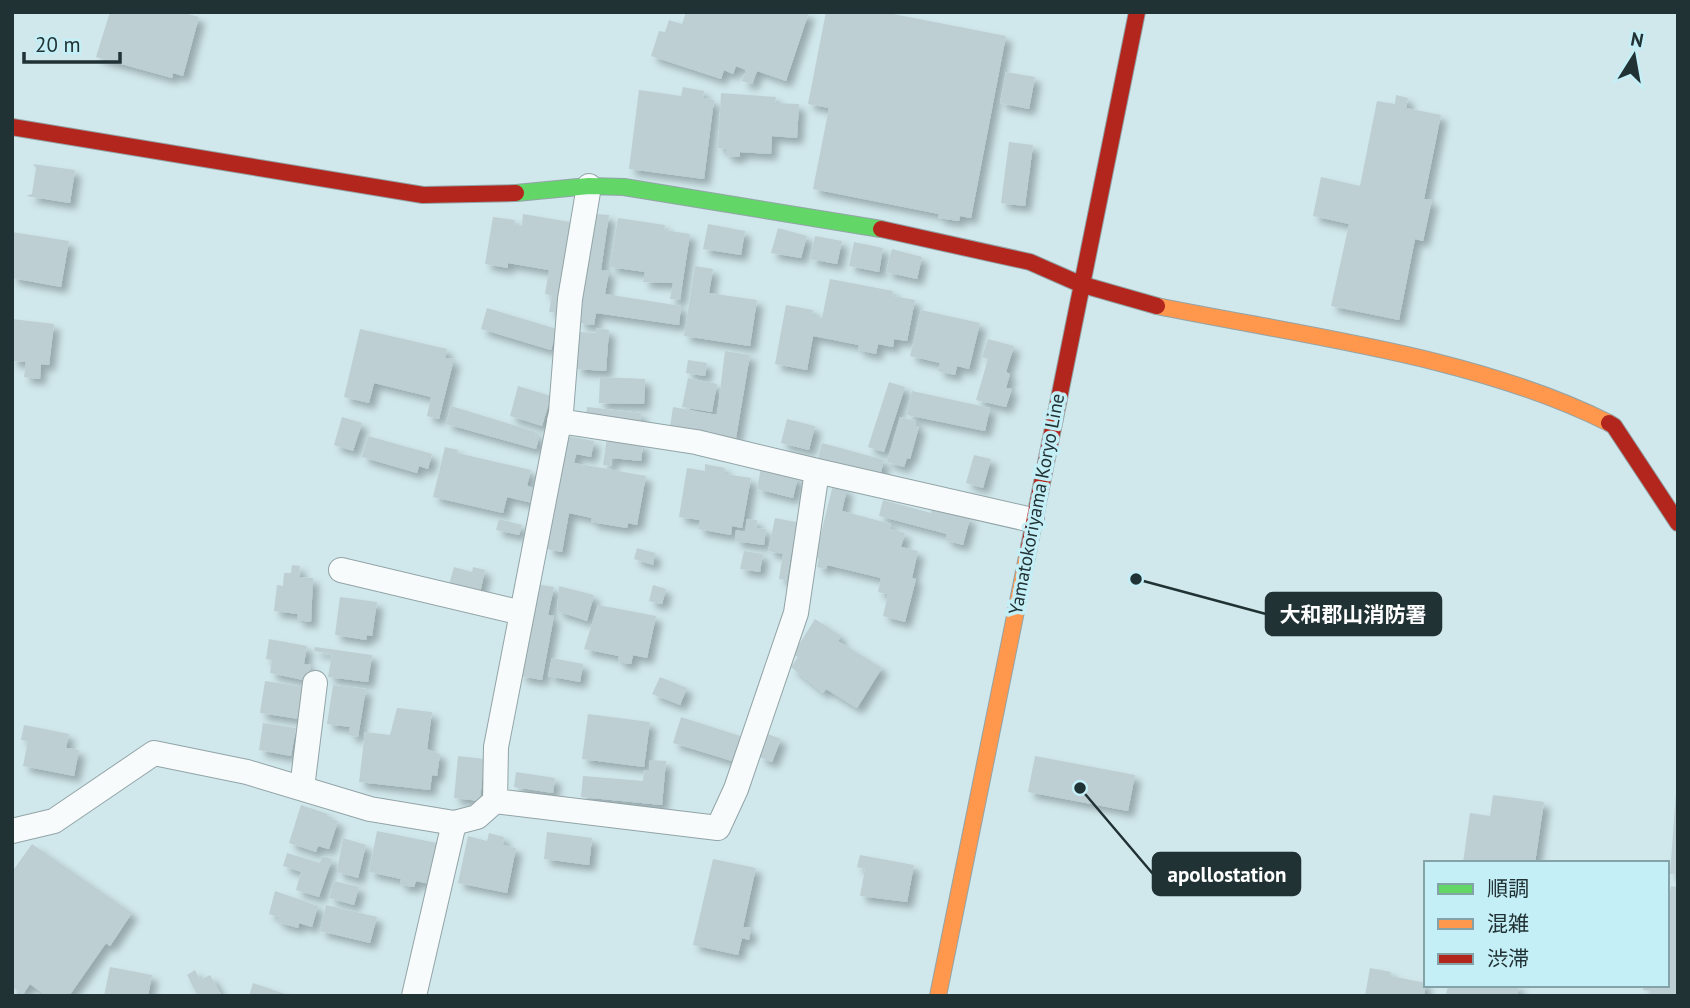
<svg xmlns="http://www.w3.org/2000/svg" width="1690" height="1008" viewBox="0 0 1690 1008" font-family="'PT Sans','Noto Sans JP',sans-serif">
<style>
.building{fill:#bdcfd2;filter:url(#shadow)}
.lines{fill:none;stroke-linecap:round;stroke-linejoin:round}
.street-casing{stroke:#92a4a7;stroke-width:26}
.fast-casing{stroke:#92a4a7;stroke-width:18}
.slow-casing{stroke:#92a4a7;stroke-width:18}
.jam-casing{stroke:#92a4a7;stroke-width:18}
.street{stroke:#f8fbfc;stroke-width:24}
.fast{stroke:#63d668;stroke-width:16}
.slow{stroke:#ff974d;stroke-width:16}
.jam{stroke:#b3261e;stroke-width:16}
.labels{text-anchor:middle;stroke-width:7;stroke-linejoin:round;paint-order:stroke}
.street-label{font-size:19px;fill:#213235;stroke:#c5eff6}
.leader{fill:none;stroke:#213235;stroke-width:2.5}
.callout-dot{fill:#213235;stroke:#c5eff6;stroke-width:2.5}
.callout{fill:#213235;stroke:#213235;stroke-width:2.5}
.callout-label{font-size:21px;text-anchor:middle;font-weight:bold;fill:#fff}
</style>
<defs>
<filter id="shadow"><feDropShadow dx="6" dy="6" stdDeviation="3.5" flood-color="#0004"/></filter>
</defs>
<rect width="100%" height="100%" fill="#d0e7eb"/>
<!-- building -->
<path class="building" d="M110 12H181L199 17 183 76 173 73 172 78 96 57Z
M686 12H809L786 81 757 71 752 84 742 81 746 70 736 66 733 74 724 70 721 79 651 56 659 31 665 32 669 20 682 24Z
M826 12H883L1006 36 971 218 960 216 959 221 938 218 939 214 813 189 829 108 808 104Z
M1006 72 1035 77 1029 109 1000 103Z
M683 87 704 91 703 98 714 100 704 179 629 169 639 90 681 96Z
M721 93 776 97 775 103 799 104 797 138 772 136 771 154 740 152V157L726 156V149L718 148Z
M1396 95 1408 98 1406 108 1441 115 1424 199 1432 200 1423 241 1415 239 1399 320 1331 306 1349 224 1313 216 1321 177 1360 186 1377 101 1395 104Z
M1009 142 1033 145 1025 206 1001 203Z
M33 164 75 170 70 203 26 196 32 194 36 168Z
M523 214 570 222 556 312H549L552 295 545 294 549 270 508 263V268L485 264 493 217 515 220 514 225 522 226Z
M595 214 609 215 601 270 609 271 605 294 681 306 679 325 596 313 594 325 579 323Z
M618 218 665 225 664 230 690 234 680 300 670 299 673 283 643 282 645 272 610 267Z
M708 224 745 231 741 255 703 249Z
M778 228 807 236 801 258 771 253Z
M12 232 69 241 61 287 12 278Z
M815 236 842 241 837 264 810 259Z
M854 242 883 248 879 272 849 266Z
M892 249 922 257 917 279 886 272Z
M695 266 713 269 709 293 757 300 750 346 684 336Z
M830 279 893 291 892 296 915 300 907 341 894 339 893 347 878 344 876 354 858 350 859 345 813 336 807 370 775 364 786 305 813 310 812 316 822 318Z
M487 308 557 329 551 350 481 329Z
M921 310 980 323 969 369 957 366 955 375 938 371 940 363 910 356Z
M12 319 54 324 49 365 41 364 40 379 24 377 26 362 12 361Z
M597 328 609 330 606 371 576 369 579 332 596 333Z
M360 329 447 349 445 358 454 359 439 419 427 416 431 397 374 383 369 403 344 397Z
M988 339 1014 346 1006 372 1010 374 1006 388 1012 389 1006 407 976 400 988 359 982 357Z
M725 351 750 355 736 438 670 427 673 407 717 415Z
M688 360 707 363 705 376 686 373Z
M600 377 645 379 644 404 599 403Z
M688 378 717 384 712 412 682 407Z
M889 382 905 387 884 452 868 447Z
M518 386 551 396 542 426 510 416Z
M912 391 990 408 985 431 907 415Z
M451 406 536 432 535 436 539 437 536 449 446 424Z
M587 407 641 413 640 427 586 418Z
M342 417 362 423 353 451 334 445Z
M900 417 916 421 915 426 919 427 910 459 907 458 904 467 887 462Z
M787 419 815 426 809 450 781 443Z
M368 436 432 454 428 469 419 466 417 473 362 457Z
M568 436 594 441 591 457 576 454 574 463 646 476 637 525 628 523 627 528 591 522 592 518 569 513 562 552 547 549Z
M607 437 643 445 641 461 612 458 611 466 603 465Z
M822 443 884 460 880 476 818 459Z
M445 447 458 450 457 453 531 470 527 486 535 488 532 503 507 497 503 513 433 497Z
M974 455 991 459 983 488 966 483Z
M705 464 725 468 724 474 751 478 742 528 732 526 731 535 698 529 700 520 679 517 687 468 705 471Z
M761 468 798 477 793 498 757 489Z
M833 485 847 489 842 511 891 524 889 529 905 533 901 547 918 551 912 578 916 579 905 622 883 616 888 594 878 592 881 578 827 565 826 569 817 567 819 559 815 558Z
M883 500 931 513 932 507 970 518 963 545 945 540 947 534 879 516Z
M775 518 801 523 798 540H794L786 580 779 579 783 554 768 551Z
M499 519 522 525 519 535 496 530Z
M747 519 757 520 756 528 766 529 764 545 735 541 736 530 745 532Z
M637 548 655 553 653 565 634 559Z
M744 551 763 554 760 572 740 569Z
M292 565 300 566 299 577 313 578 311 622 297 620 298 614 274 611 277 585 283 586 284 573H291Z
M454 567 472 572 473 567 485 570 480 593 449 585Z
M537 584 554 587 548 615 554 616 542 680 520 676Z
M653 585 666 589 662 604 649 601Z
M559 586 594 595 587 621 557 611Z
M340 597 377 602 372 636 367 635 366 640 335 635Z
M598 605 656 616 647 658 633 655 631 664 618 662 619 656 584 649Z
M815 619 841 636 838 641 882 668 857 708 826 689 823 693 791 667 798 657 793 654Z
M269 639 307 646 304 664 311 665 308 681 270 673 272 660 266 659Z
M315 647 372 655 368 682 328 677 332 654 314 651Z
M552 658 583 664 580 682 548 676Z
M660 677 687 688 680 705 652 694Z
M265 681 304 687 299 719 260 713Z
M333 685 366 689 358 737 349 735 350 727 327 724Z
M397 708 432 712 427 749 440 754 437 776 432 775 430 790 359 782 365 732 390 735Z
M588 714 650 722 644 767 582 759Z
M681 717 740 736 732 761 673 743Z
M263 723 296 728 291 756 259 750Z
M24 725 69 734 66 748 79 750 74 776 23 766 28 741 21 740Z
M768 734 781 739 772 762 759 757Z
M458 756 484 759 480 801 454 798Z
M1035 756 1135 775 1128 811 1028 792Z
M650 760 666 761 662 805 581 797 583 776 643 781 644 770H649Z
M516 772 555 778 553 793 514 787Z
M1676 793H1678V874H1670Z
M1493 795 1544 802 1535 863H1463L1470 813 1490 816Z
M301 805 328 814 326 818 338 821 329 849 318 846 316 852 289 843Z
M377 831 437 843 434 885 416 881 414 887 400 885 401 879 369 872Z
M547 832 592 838 589 865 544 859Z
M489 833 504 837 503 845 516 848 507 893 458 883 468 836 487 841Z
M343 838 366 845 358 878 337 872Z
M32 844 132 913 110 946 106 943 69 996H47L30 984 23 994 12 987V872Z
M287 853 320 863 322 856 332 859 319 897 296 890 301 872 283 866Z
M860 855 914 865 907 902 860 896 865 869 857 867Z
M713 859 756 868 743 927 751 928 749 940 742 938 738 955 693 945Z
M334 881 359 887 354 905 329 898Z
M1671 886 1678 887V996H1651V991L1643 990 1644 985H1667V912Z
M275 891 318 906 312 927 299 923 298 928 277 922 279 917 269 914Z
M326 905 377 917 370 943 320 931Z
M110 967 152 975 148 996H104Z
M1370 968 1391 972 1390 976 1426 983 1424 996H1365Z
M195 970 200 980 210 975 222 996H198L187 975Z
M253 983 288 995V996H249Z
M1448 985H1519L1517 996H1446Z"/>
<g class="lines">
<defs>
<path id="street" d="M559 421 696 442 817 471
M341 570 522 613
M302 788 315 683
M495 801 718 828 736 789 796 613 817 471 1032 520
M12 831 54 821 154 753 247 772 370 809 454 823
M414 996 454 823 477 817 495 801 496 747 561 412 570 299 589 186"/>
<path id="fast" d="M516 193 589 186 624 187 881 229"/>
<path id="slow" d="M1157 306C1304 336 1475 356 1609 423
M938 996 1029 547"/>
<path id="jam" d="M12 127 423 195 516 193
M881 229 1030 262 1080 284 1157 306
M1609 423 1614 426 1678 523
M1029 547 1137 12"/>
</defs>
<!-- street casing -->
<use href="#street" class="street-casing"/>
<!-- fast casing -->
<use href="#fast" class="fast-casing"/>
<!-- slow casing -->
<use href="#slow" class="slow-casing"/>
<!-- jam casing -->
<use href="#jam" class="jam-casing"/>
<!-- street -->
<use href="#street" class="street"/>
<!-- fast -->
<use href="#fast" class="fast"/>
<!-- slow -->
<use href="#slow" class="slow"/>
<!-- jam -->
<use href="#jam" class="jam"/>
</g>
<g class="labels">
<!-- street labels -->
<g class="street-label">
<text transform="translate(1036 504) rotate(-79)" y="7">Yamatokoriyama Koryo Line</text>
</g>
</g>
<!-- callouts -->
<path class="leader" d="M1136 579L1266 614M1080 788L1153 874"/>
<g class="callout-dot">
<circle cx="1136" cy="579" r="7"/>
<circle cx="1080" cy="788" r="7"/>
</g>
<g class="callout">
<rect x="1266" y="593" width="175" height="42" rx="7"/>
<rect x="1153" y="853" width="147" height="42" rx="7"/>
</g>
<g class="callout-label">
<text x="1353" y="622">大和郡山消防署</text>
<text x="1227" y="882">apollostation</text>
</g>
<!-- border -->
<rect width="1690" height="1008" fill="none" stroke="#213235" stroke-width="28"/>
<!-- legend -->
<rect x="1424" y="861" width="245" height="126" fill="#c5eff6" stroke="#83a3a9" stroke-width="2"/>
<rect x="1438" y="884" width="35" height="10" fill="#63d668" stroke="#83a3a9" stroke-width="2"/>
<text x="1487" y="896" font-size="21" fill="#213235">順調</text>
<rect x="1438" y="919" width="35" height="10" fill="#ff974d" stroke="#83a3a9" stroke-width="2"/>
<text x="1487" y="931" font-size="21" fill="#213235">混雑</text>
<rect x="1438" y="954" width="35" height="10" fill="#b3261e" stroke="#83a3a9" stroke-width="2"/>
<text x="1487" y="966" font-size="21" fill="#213235">渋滞</text>
<!-- north arrow -->
<g transform="translate(1634 56) rotate(11)" stroke="#c5eff6" stroke-width="5" paint-order="stroke">
<path d="M0-5L12 26L0 18L-12 26Z" fill="#213235"/>
<text y="-10" font-size="19" font-weight="bold" text-anchor="middle" fill="#213235">N</text>
</g>
<!-- scale -->
<path d="M24 52v10h96v-10" fill="none" stroke="#213235" stroke-width="3.5"/>
<text x="35" y="52" font-size="21" fill="#213235" stroke="#c5eff6" stroke-width="5" paint-order="stroke">20 m</text>
</svg>
